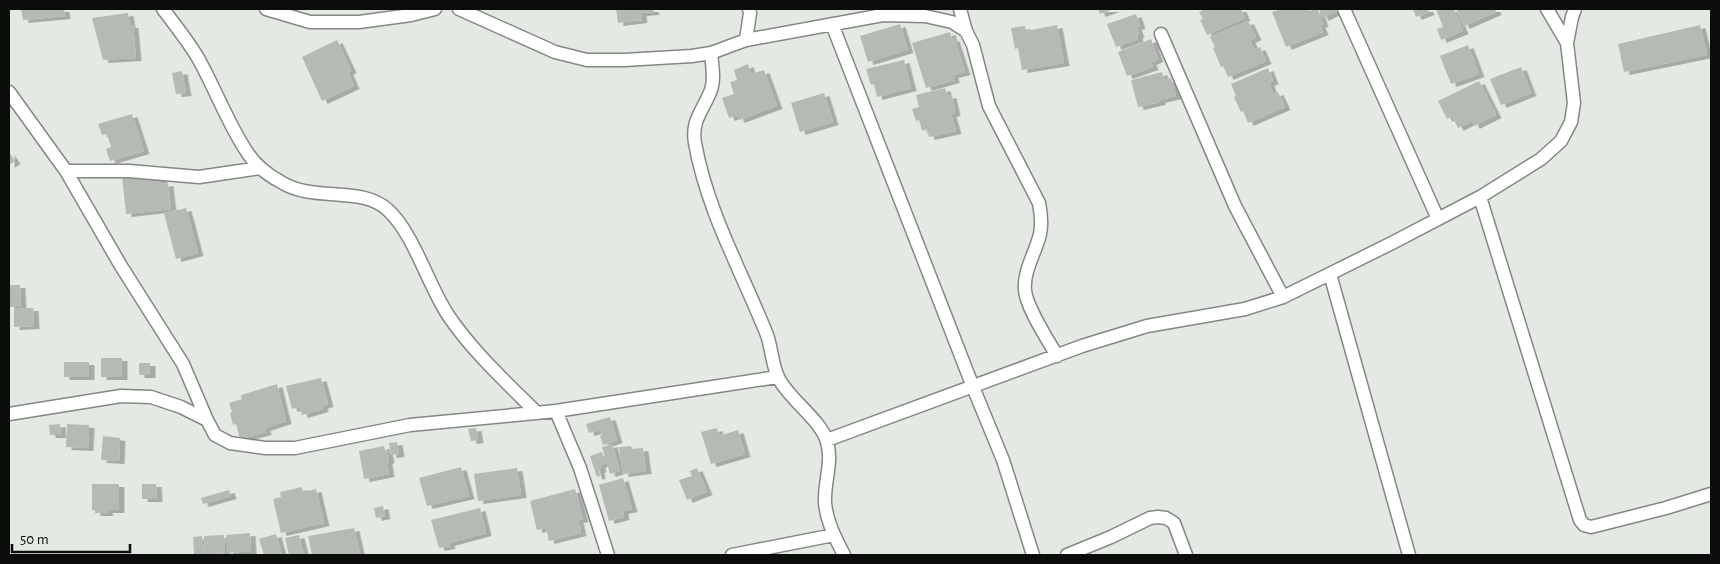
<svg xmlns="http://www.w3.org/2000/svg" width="1720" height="564" viewBox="0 0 1720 564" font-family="'Alegreya Sans',sans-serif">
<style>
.building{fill:#b6bab5;filter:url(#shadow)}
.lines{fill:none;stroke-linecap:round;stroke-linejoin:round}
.street-casing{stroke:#848884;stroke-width:15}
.street{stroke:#fff;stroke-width:12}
</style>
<defs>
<filter id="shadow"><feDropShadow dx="5.5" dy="3" stdDeviation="0" flood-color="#0004"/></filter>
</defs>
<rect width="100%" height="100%" fill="#e4e9e3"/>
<!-- building -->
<path class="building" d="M21 9H64L65 16 23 20Z
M616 9H653L654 12 641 13 642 20 618 23Z
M1098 9H1114L1100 14Z
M1205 9H1241L1245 18 1207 35 1200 20 1203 19 1199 12Z
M1281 9H1308L1309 11 1318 9 1323 24 1320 25 1323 32 1286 47 1272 12Z
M1319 9H1336L1337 11 1323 18Z
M1413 9H1428L1429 12 1416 17Z
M1436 9H1454L1463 31 1441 40 1437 29 1443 27Z
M1456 9H1495L1496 12 1464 26Z
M128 13 130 25H133L136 58 103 60 92 18Z
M1136 14 1140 26 1136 27 1139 34 1137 36 1138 39 1116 47 1107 24Z
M1248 21 1256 37 1250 40 1254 49 1260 47 1266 61 1228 77 1223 66 1221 67 1213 48 1215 47 1210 37Z
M900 24 908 50 868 62 860 36Z
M1057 25 1064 63 1022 70 1018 48 1015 49 1011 28 1025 26 1026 31Z
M1700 25 1707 55 1624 72 1618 44Z
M950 32 952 39 954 38 965 72 953 75 954 80 926 88 912 43Z
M1151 39 1158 59 1151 62 1153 67 1127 76 1118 52Z
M337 40 351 70 348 72 354 86 322 101 302 57Z
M1468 45 1479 74 1451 84 1440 56Z
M904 60 911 88 877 97 874 84 871 85 866 69Z
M748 64 751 74 764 70 777 106 739 120 737 115 729 118 722 98 734 94 730 82 737 80 734 70Z
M1521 67 1531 93 1501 105 1490 79Z
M1268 68 1273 81 1269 83 1273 94 1278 92 1285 107 1248 123 1243 111 1241 112 1234 97 1236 96 1231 84Z
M182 71 186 93 176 94 172 73Z
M1162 72 1164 80 1171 78 1176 96 1160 100V102L1138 107 1131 80Z
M1479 81 1496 115 1474 126 1472 121 1458 128 1452 116 1447 119 1438 101Z
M945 88 947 96 951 95 955 113 951 114 956 131 929 137 927 129 922 131 919 120 916 121 912 109 919 107 916 95Z
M824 93 833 122 800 132 791 103Z
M132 114 144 151 110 161 106 149 111 147 107 134 102 135 98 124Z
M9 152 15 161 9 165Z
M161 175 162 184 168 183 171 209 126 214 122 176Z
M186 208 198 253 176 259 164 213Z
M9 285H20L21 307H9Z
M14 308H33L34 326 14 327Z
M101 358H122V377H101Z
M64 362H89V377H64Z
M139 363H150V375H139Z
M321 378 328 404 322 406 323 409 302 415 300 407 292 409 286 386Z
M277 384 286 421 265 428 266 432 240 439 236 424 233 425 230 413 232 412 229 403 242 399 241 395Z
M610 417 617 440 603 445 600 436 602 435 600 430 589 433 586 424Z
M60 424 61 435H50L49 425Z
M67 424 89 425 88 448 66 447Z
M476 428 478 440 471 441 468 429Z
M717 428 719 436 738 430 745 454 711 464 701 432Z
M103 436 120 438 119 461 101 460Z
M397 442 399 454 391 455 389 443Z
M612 444 620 471 610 474 602 447Z
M384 446 385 451 387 450 389 460 387 461 389 474 364 479 359 451Z
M631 446 632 449 643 448 646 471 623 474 619 447Z
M602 452 605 463 600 465 601 469 599 470 600 476 597 477 590 456Z
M461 467 469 496 427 506 419 478Z
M517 468 521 495 478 501 474 474Z
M697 468 707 492 687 500 679 480 692 476 690 471Z
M623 478 632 509 623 511 624 517 609 521 599 485Z
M92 484H119V510H107L108 513H95V510H92Z
M142 484H156L157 499H142Z
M302 487 303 492 316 489 324 523 281 533 273 499 281 497 280 492Z
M575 489 583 519 578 520 581 533 549 541 546 528 537 530 530 501Z
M229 490 231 496 203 504 201 498Z
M383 506 385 516 376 518 374 508Z
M480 508 486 533 449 543 450 546 439 548 431 520Z
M354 528 360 555H312L308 536Z
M250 533 251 551 228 553 226 535Z
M276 534 282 555H264L259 539Z
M224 535 225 553 205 554 204 536Z
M299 535 304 555H289L285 538Z
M202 536 204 555H194L193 537Z"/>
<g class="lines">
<defs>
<path id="street" d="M163 9C175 25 188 41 198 58 215 88 228 124 247 152 255 165 268 175 281 182 314 203 361 185 388 210 414 234 428 285 448 315 472 351 506 382 537 413
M266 9 310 22H359L411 15 435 9
M459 9 555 52 587 60H624L692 56 711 53 746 40 883 15 925 16 952 22 966 31 973 45 989 106 1039 203C1041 213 1042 224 1040 234 1036 252 1023 271 1025 290 1026 307 1048 340 1057 356
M960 9 966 31
M1344 9 1438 219
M1547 9 1567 43
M832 24 973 387 1003 460 1033 555
M1161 34 1235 206 1283 297
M746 40 750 13 749 9
M711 53C712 65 715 79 711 90 703 111 691 120 695 143 707 211 742 272 767 335 772 349 772 366 779 379 790 400 822 421 827 442 833 462 824 482 825 502 826 521 836 539 844 555
M9 92 66 171 121 266 183 364 207 420
M66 171H129L199 177 260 168
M1480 197 1580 520 1584 525 1591 527 1666 508 1711 494
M1330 274 1409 555
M556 411 580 468 608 555
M9 414 121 396 151 397 181 407 207 420 215 435 230 443 265 448H295L410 425 556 411 777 377
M827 440 1082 346 1147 326 1245 309 1283 297 1392 243 1480 197 1541 159 1561 141 1571 122 1574 103 1567 43 1572 17 1575 9
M732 555 834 535
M1067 555 1111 537 1150 518 1158 517 1166 518 1174 523 1186 555"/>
</defs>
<!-- street casing -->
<use href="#street" class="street-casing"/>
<!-- street -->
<use href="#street" class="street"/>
</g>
<!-- border -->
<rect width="1720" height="564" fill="none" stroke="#0b0d0b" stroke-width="20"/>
<!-- scale -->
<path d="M12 544v8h118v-8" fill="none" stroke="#0b0d0b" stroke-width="2.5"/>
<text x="20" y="544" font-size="15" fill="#0b0d0b" stroke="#e4e9e3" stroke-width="4" paint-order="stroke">50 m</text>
</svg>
